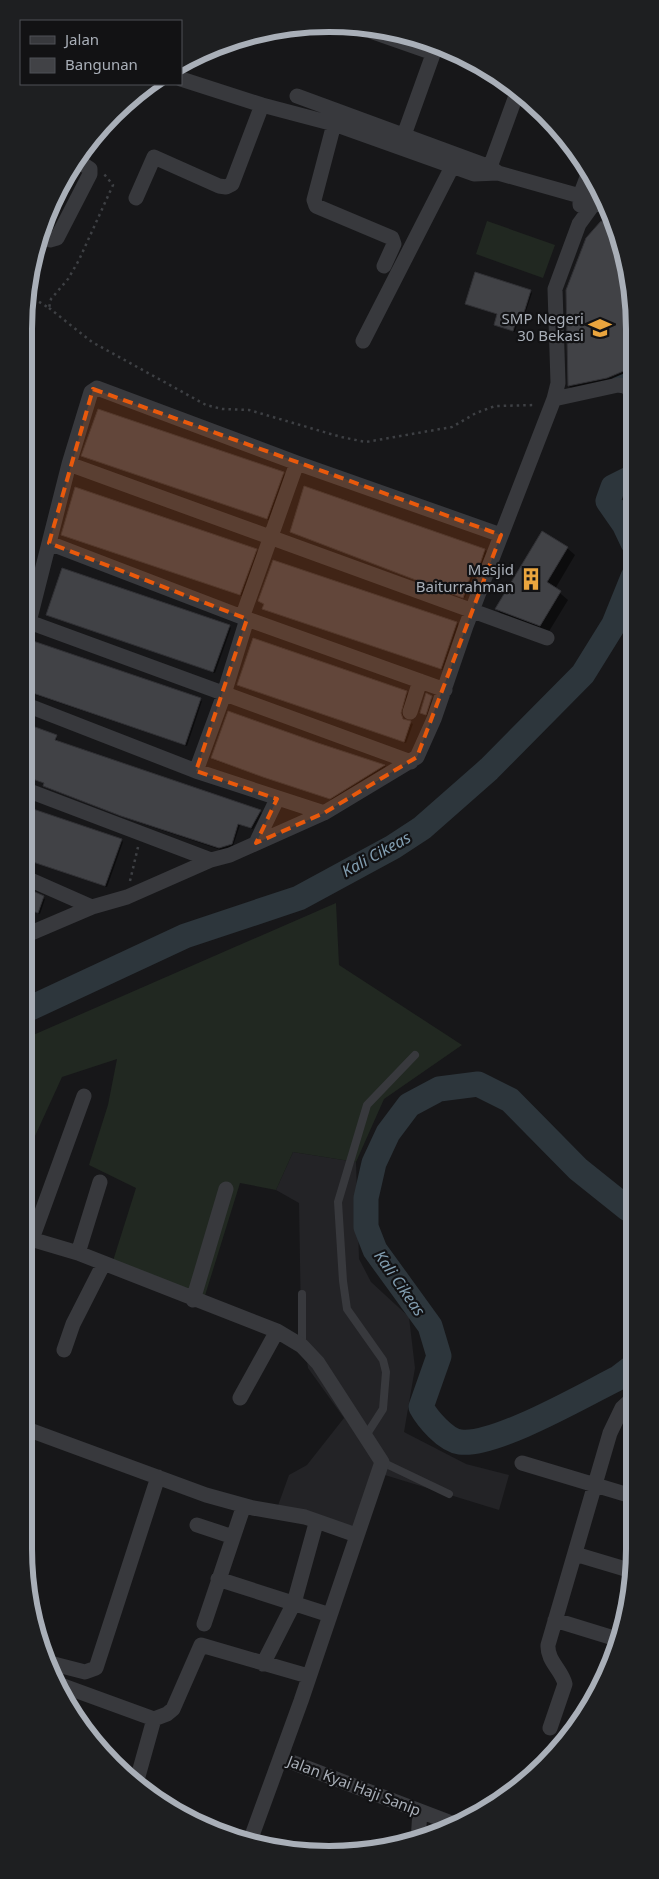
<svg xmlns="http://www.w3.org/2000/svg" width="659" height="1879" viewBox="0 0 659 1879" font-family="'Noto Sans',sans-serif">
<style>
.built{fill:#232326}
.grass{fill:#212821}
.shadow{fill:#0007}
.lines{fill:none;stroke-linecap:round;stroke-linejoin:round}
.stream{stroke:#2d363c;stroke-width:4.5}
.river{stroke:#2d363c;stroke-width:25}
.building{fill:#414246;stroke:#313135}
.path{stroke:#3e4044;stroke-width:2.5;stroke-dasharray:2.5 4;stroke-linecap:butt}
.lane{stroke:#38393d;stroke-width:8}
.street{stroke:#38393d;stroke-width:15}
.marked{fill:#e8590c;fill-opacity:0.2;stroke:#e8590c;stroke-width:4;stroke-dasharray:10 6;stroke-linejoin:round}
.labels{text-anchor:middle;stroke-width:4.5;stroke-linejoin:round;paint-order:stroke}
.poi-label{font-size:15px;fill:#a9afb8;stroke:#121214;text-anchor:end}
.street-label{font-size:15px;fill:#a9afb8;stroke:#121214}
.water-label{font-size:16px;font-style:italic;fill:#829eb1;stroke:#121214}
.rim{fill:none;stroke:#a9afb8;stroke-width:6}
</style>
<rect width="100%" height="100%" fill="#171719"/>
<!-- built -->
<path class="built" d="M293 1152 356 1162 359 1259 371 1282 409 1317 415 1368 404 1432 466 1464 509 1475 499 1510 375 1472 352 1541 275 1514 289 1475 307 1465 344 1418 308 1368 301 1321 299 1203 276 1190Z"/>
<!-- grass -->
<path class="grass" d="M487 221 555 245 543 278 476 254Z
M336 903 339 965 462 1045 384 1099 356 1162 293 1152 276 1190 240 1183 203 1302 112 1264 136 1188 89 1165 108 1105 117 1059 62 1077 24 1160V1039Z"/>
<!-- shadow -->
<path class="shadow" d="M602 222 614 227 633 289V377L614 384 576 393 569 386 567 290Z
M530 291 532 293 522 323 518 322 515 332 495 324 498 315 466 304Z
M83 456 283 473 285 475 269 520Z
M293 533 485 550 487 552 480 568 476 567 465 598Z
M62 534 256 550 258 552 242 596Z
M567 548 575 555 555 589 568 600 548 633 504 617 496 609Z
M273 561 457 623 459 625 443 670 265 610V604L259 601Z
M47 614 229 626 231 628 215 673Z
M34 643 200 700 202 701 187 746 24 691V673Z
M238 684 406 692 408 694 402 716 404 720 413 724 406 743Z
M431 697 433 699 427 716 421 712Z
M228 713 385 766 386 767 332 800 214 760 212 758Z
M24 725 56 736 57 742 262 813 253 829 240 825 233 846 221 850 137 822 47 788 46 784 24 776Z
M24 808 121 840 123 842 107 887 24 859Z
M24 889 45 899 40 914 24 909Z"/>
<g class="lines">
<!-- stream -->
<path class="stream" d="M614 380 633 372"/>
<!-- river -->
<path class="river" d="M633 477 613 487 608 501 624 524 633 543
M24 1011 185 936 299 898 393 847 422 828 489 769 583 674 614 624 633 577
M635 1211 628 1209 578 1169 510 1100 478 1084 439 1089 409 1105 388 1133 374 1163 366 1198V1227L375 1250 430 1326 439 1356 421 1407C427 1418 445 1440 460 1442 494 1447 584 1395 618 1378L635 1365"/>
</g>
<!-- building -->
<path class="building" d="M601 221 613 226 633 289V367L607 378 568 386 566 290 586 238Z
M475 272 531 290 521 322 516 321 513 331 494 325 497 314 465 304Z
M98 409 284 472 267 519 81 456Z
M304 486 485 549 479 567 474 566 463 598 290 532Z
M75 487 257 549 240 595 61 535Z
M542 531 568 547 547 582 561 591 540 626 495 609Z
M273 560 457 622 441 669 262 609 264 604 258 601Z
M62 568 230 625 213 672 46 615Z
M253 638 407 691 401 713 403 719 411 721 404 742 237 685Z
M33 641 201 698 185 745 24 690V669Z
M426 693 432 696 426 715 420 713Z
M228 711 318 743 385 765 330 799 263 777 211 758Z
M24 723 57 735 55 740 261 810 251 828 238 824 232 844 219 848 121 816 43 786 44 783 24 776Z
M24 806 122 839 105 886 24 859Z
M24 887 44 896 38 913 24 908Z"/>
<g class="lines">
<!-- path -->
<path class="path" d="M28 295 49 308 51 299 68 279 79 260 113 185 104 174
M49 308 92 342 206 405 222 409 249 410 341 437 366 442 452 427 476 413 495 406 536 405
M130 881 138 847"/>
<!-- lane -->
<path class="lane" d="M302 1345V1294
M365 1437 383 1409 386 1372 383 1360 347 1309 343 1281 338 1202 367 1105 415 1055
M382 1462 449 1494"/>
<!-- street -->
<path class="street" d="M373 32 433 53
M181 79 262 105 334 124 474 174 498 173 580 196 608 208
M297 96 490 167
M334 124 314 200 316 206 392 238 394 244 384 266
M404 135 436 46
M497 172 490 167 517 93
M136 198 154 157 219 186 226 187 232 184 262 105
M580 205V196L589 172
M41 236 50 240 57 238 90 174V169L78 161
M363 341 452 167
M554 399 618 385 625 386 633 393
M69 464 547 638
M49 543 247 619 445 690
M29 622 411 762
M24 636 29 622 69 464 91 392 97 388 297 463 501 535
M24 704 196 771 324 813
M410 712 420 681
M196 771 223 697 247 619 243 615 297 463
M24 789 211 860
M256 843 277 799
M24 877 92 907
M24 936 92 907 127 897 211 860 230 855 324 813 417 757 434 719 466 626 554 399 558 383 555 289 579 224 595 202 600 188
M24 1237 78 1253 277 1331 302 1346 318 1363 382 1462 301 1701 250 1841
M32 1239 84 1096
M78 1253 100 1182
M193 1300 226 1189
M64 1350 73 1324 103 1265
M240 1398 277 1331
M24 1428 206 1495 253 1508 305 1517 356 1535
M522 1463 635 1497
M197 1525 233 1537
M575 1554 632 1571
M218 1579 330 1615
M555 1620 620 1640
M204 1624 242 1511
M46 1662 85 1672 96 1668 158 1477
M263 1664 294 1603 315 1527
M58 1684 154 1719 137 1780
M154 1719 167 1714 173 1709 201 1645 308 1676
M550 1728 565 1684C562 1670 547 1661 548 1645L610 1433 622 1408 635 1396
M281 1758 454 1824
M418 1841 420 1811"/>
</g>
<!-- marked area -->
<path class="marked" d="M93 389 501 535 417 757 324 813 256 843 277 799 196 771 247 619 49 543Z"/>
<!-- icons -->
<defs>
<symbol id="school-bare" viewBox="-9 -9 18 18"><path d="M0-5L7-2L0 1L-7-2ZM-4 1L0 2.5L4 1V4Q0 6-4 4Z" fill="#eaa53e" stroke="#121214" stroke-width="2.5" paint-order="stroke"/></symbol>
<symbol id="building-bare" viewBox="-9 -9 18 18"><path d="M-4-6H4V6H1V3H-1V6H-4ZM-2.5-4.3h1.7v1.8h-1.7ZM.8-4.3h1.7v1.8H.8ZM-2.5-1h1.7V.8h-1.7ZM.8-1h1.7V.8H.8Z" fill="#eaa53e" stroke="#121214" stroke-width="2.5" paint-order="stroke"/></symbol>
</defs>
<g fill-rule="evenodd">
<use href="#school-bare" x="584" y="312" width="32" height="32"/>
<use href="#building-bare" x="515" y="563" width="32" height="32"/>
</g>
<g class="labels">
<!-- poi labels -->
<g class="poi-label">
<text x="584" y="324">SMP Negeri<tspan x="584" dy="17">30 Bekasi</tspan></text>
<text x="514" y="575">Masjid<tspan x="514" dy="17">Baiturrahman</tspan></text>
</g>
<!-- street labels -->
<g class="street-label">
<text transform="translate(354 1786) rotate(21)" y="5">Jalan Kyai Haji Sanip</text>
</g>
<!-- water labels -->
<g class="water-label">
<text transform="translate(376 854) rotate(-29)" y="6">Kali Cikeas</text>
<text transform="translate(400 1283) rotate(55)" y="6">Kali Cikeas</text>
</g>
</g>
<!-- crop -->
<path d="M0 0H659V1879H0ZM329 32H329A297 297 0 0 1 626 329V1549A297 297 0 0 1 329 1846H329A297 297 0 0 1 32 1549V329A297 297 0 0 1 329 32Z" fill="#1e1f21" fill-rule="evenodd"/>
<path class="rim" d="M329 32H329A297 297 0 0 1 626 329V1549A297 297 0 0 1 329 1846H329A297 297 0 0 1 32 1549V329A297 297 0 0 1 329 32Z"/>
<!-- legend -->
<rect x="20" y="20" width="162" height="65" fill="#121214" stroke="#4e5156"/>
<rect x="30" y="36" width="25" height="8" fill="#38393d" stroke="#4e5156"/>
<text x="65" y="45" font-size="15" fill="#a9afb8">Jalan</text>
<rect x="30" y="58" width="25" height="15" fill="#414246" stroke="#4e5156"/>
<text x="65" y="70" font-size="15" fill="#a9afb8">Bangunan</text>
</svg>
